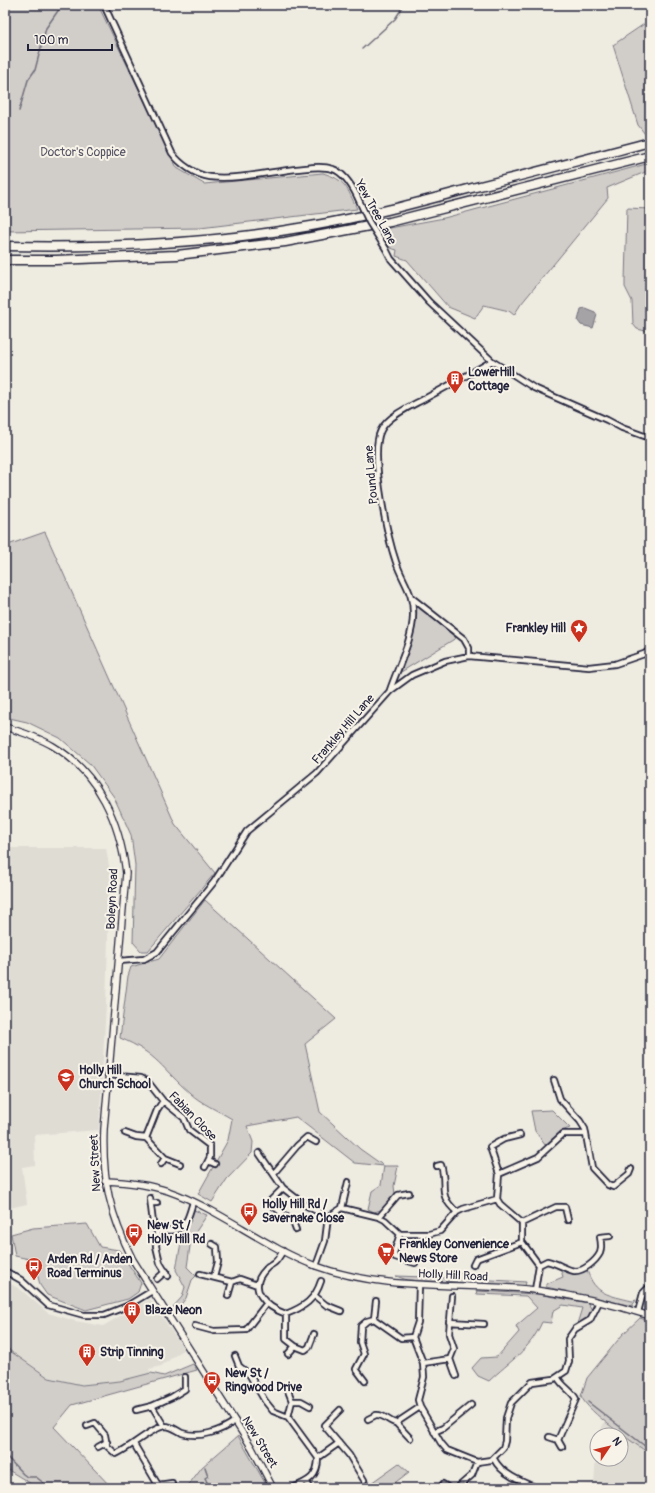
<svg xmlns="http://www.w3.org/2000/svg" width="655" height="1493" viewBox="0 0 655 1493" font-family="Pangolin,sans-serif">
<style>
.built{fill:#dfdcd4}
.green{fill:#d1cdc9;stroke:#7a7882}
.water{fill:#a6a3a6;stroke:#716f7b}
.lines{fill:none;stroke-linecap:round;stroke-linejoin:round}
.stream{stroke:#716f7b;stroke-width:1.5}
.minor-casing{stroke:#22223b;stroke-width:8}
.tertiary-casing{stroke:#22223b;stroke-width:8}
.motorway-casing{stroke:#22223b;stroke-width:11}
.minor{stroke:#f7f3e8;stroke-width:4.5}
.tertiary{stroke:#f7f3e8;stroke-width:5.5}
.motorway{stroke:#f7f3e8;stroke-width:8}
.minor-bridge-casing{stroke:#22223b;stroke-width:8;stroke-linecap:butt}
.minor-bridge{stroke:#f7f3e8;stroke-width:4.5}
.labels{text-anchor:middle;stroke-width:4;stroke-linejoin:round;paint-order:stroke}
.park-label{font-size:12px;fill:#575566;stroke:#f7f3e8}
.street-label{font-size:12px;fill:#22223b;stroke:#f7f3e8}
.poi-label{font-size:12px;font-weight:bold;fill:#22223b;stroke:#f7f3e8;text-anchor:start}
</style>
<rect width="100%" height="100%" fill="#eeebe1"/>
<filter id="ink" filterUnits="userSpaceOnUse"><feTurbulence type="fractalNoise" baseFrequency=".025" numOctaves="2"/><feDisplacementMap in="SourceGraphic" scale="8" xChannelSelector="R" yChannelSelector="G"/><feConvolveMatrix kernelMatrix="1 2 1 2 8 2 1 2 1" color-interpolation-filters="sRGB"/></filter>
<g filter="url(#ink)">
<!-- built -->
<path class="built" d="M5 848H106L110 872 106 1004 99 1130 34 1135 35 1165 22 1167 27 1204 5 1209Z
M5 1221 11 1257 5 1258Z
M5 1281 20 1289 48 1313 75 1321 103 1326 150 1299 184 1349 161 1366 149 1369 151 1373 120 1381 82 1385 49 1378 10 1351 5 1343Z
M605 1420 650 1454V1488H548L594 1484 597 1441V1459H621V1435H599Z"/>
<!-- green -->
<path class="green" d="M5 5H98L177 168 204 184 323 173C346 180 347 188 357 209L200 228 5 231 6 134Z
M650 20V132L645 134 638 125 613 45Z
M650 163V170L607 188 608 198 521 304 514 315 509 311 484 305 475 318 448 307 407 260 396 256 397 250C386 248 384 240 379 230L444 218Z
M627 208 650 209V332L637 329 633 324 632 301 625 287V282Z
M45 532 175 824 215 873 148 951H141L133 942 135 865 131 835 114 797 90 764 60 738 27 722 5 717V546Z
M417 605 456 638 401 672C409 650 417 628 417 605Z
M205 900 336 1019 305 1044 320 1112 360 1149 384 1166H398L394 1186 395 1194 381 1210 374 1212 368 1209 372 1191 381 1185 384 1166 355 1163 296 1117 247 1126 253 1142 252 1153 227 1179 212 1202 198 1194 228 1140 232 1119C219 1111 200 1103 190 1093 163 1070 157 1053 120 1038L128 976 131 967 159 959Z
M552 1110 570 1128 561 1131 545 1145 535 1131 531 1111Z
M194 1210 207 1215 191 1239 187 1267 196 1276 192 1280 186 1298 176 1311 173 1307 182 1297 185 1287 176 1270 182 1237 187 1234 184 1230Z
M87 1224 100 1247 119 1250 141 1283 138 1292 128 1299 86 1310 47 1295 40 1285 34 1260 15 1256 11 1234 33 1228Z
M463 1270 470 1274 475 1273V1279L526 1282 525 1286 407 1280 396 1276 454 1278Z
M561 1270 574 1274 587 1270C595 1295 609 1295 632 1301L636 1300 632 1306 546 1287V1284L563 1277Z
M476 1291 537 1294 588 1303 592 1310 591 1316 577 1324 582 1308 563 1305 553 1311 551 1323 542 1322C530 1350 510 1361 489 1381L478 1376 472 1368 481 1358 497 1357 519 1332 516 1326 537 1308 526 1296 477 1294Z
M640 1318 650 1322V1454C633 1442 588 1413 581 1396L587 1378 623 1334Z
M5 1343 10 1351 49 1378 82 1385 120 1381 151 1373 164 1376 193 1364 197 1370 72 1405 54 1427 112 1488H38L5 1468Z
M238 1436 268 1488H186L202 1467Z
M399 1463 409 1472 388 1488H363V1486L368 1481 371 1483Z"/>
<!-- water -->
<path class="water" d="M585 308 595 312 597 315 593 328 581 325 578 321 581 309Z"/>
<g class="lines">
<!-- stream -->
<path class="stream" d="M362 49 395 19 404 5
M646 105 650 85
M19 111 28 80 35 70 46 28 62 5
M588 1402 650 1450
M5 1455 23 1474 27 1477H36L50 1488
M205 1467 208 1476 205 1478 207 1482 205 1486 208 1488"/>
<defs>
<path id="minor" d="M104 5 172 153C180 164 195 175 210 177 236 180 270 172 296 169 308 168 321 165 333 169 344 173 352 186 357 196
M386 249 391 259 429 302 492 361 534 388 607 420 622 428 650 438
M412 598 464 639 469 648V656
M390 690C397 669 413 638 413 616 414 592 403 583 396 562 387 536 373 466 378 440 379 432 382 427 387 422 398 411 413 405 426 398 448 386 470 374 492 361
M119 961 144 959 157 952 214 882 247 831 317 773 390 691 412 675 445 661 469 656 589 667 615 664 644 654 650 650
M108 1075 141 1078 148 1082 163 1101 184 1118 189 1130 210 1146V1157L205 1167
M554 1080 560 1099 580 1121 585 1129 592 1168 608 1185 613 1187 629 1174 631 1169
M125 1133 136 1137 146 1138 165 1158 180 1164
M146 1138 157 1110 163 1101
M259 1153 283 1188 305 1205 328 1217
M208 1161 215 1164
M161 1164 165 1158
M437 1166 441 1165C448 1187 436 1194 457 1212
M274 1173 297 1146 307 1137 316 1142
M499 1174 538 1157 563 1134H585
M283 1188 271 1200 272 1205 293 1222 296 1230
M150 1198 153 1223 157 1231 156 1246 160 1263 168 1276
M497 1199 499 1174 490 1147 504 1139 520 1135
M151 1203H157
M342 1208 348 1182
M379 1217 398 1195 409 1193
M522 1223 556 1207H565L568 1220
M157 1231C163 1230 170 1231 176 1230 187 1228 190 1211 193 1202
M400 1234 394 1253 395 1257 415 1263
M212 1244 217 1247 218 1262 214 1277
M283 1251C280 1255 278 1260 274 1263 272 1265 268 1266 266 1269 246 1289 266 1307 286 1314
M473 1265 476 1259 522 1242
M539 1265 547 1261C557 1263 565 1269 574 1271 583 1272 596 1261 600 1253 602 1248 601 1242 600 1237L610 1236
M316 1266 325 1241 328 1217 342 1208 379 1217 385 1220 400 1234H429L440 1231 457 1212 463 1209 497 1199 500 1204 522 1223V1242L539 1265 535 1290
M5 1271 21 1280 48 1305 84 1315H104L127 1306 152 1291
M200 1274 232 1282 240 1279 257 1285
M157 1279 166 1271
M419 1285 418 1322 413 1337 423 1363 424 1377 418 1400 420 1407 441 1443 447 1450 477 1462 491 1460 503 1448 505 1441 506 1418 511 1403 532 1382 554 1379 566 1371 569 1361 568 1339 575 1329 590 1320 599 1302
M228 1296 232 1282
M315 1296 326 1305 341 1311
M452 1296 449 1334 454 1349 450 1359 456 1376
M638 1312 643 1293 650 1286
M374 1319 376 1301
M449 1322 484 1324
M195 1326 214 1331 246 1330 266 1304
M314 1334 309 1347 305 1350 295 1346 286 1339V1314C304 1307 315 1300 321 1281
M288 1354 295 1346
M235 1356 239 1366 249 1374 265 1401 273 1411 288 1417 318 1458C318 1477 309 1481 292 1488
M423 1363 450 1359
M558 1378C562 1386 572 1391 576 1399L558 1440
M365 1381 356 1369 364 1354 360 1342 361 1326 367 1321 374 1319 401 1338 413 1337
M287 1388 292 1401 288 1417
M292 1401H301L310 1406
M152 1406 172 1397 185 1389V1377
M136 1410 152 1406 164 1426
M340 1410 325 1425 326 1428 349 1455 364 1480
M368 1419 376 1415C385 1414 388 1422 396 1423L410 1438
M396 1423 420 1407
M87 1426 95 1423 105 1435 107 1446 116 1454C130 1448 151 1428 165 1426 172 1426 176 1430 182 1433 200 1439 221 1431 235 1421
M434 1432 443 1428 471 1405
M549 1437 558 1440 562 1447
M134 1444 158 1485V1488
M98 1447 107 1442
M318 1458 339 1443
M494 1459C501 1474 522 1482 537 1488
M307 1482 310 1488
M443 1484 449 1488
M158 1485 172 1483
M457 1488 472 1475 477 1462
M519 1488 521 1482"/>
<path id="tertiary" d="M5 727C22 732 38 737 53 746 99 773 120 823 126 873L104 1129C102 1180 110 1215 133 1260L252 1448 273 1488
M105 1181C126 1182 147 1184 168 1191 220 1209 264 1247 316 1266 387 1292 462 1282 535 1290 574 1295 613 1304 650 1316"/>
<path id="motorway" d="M5 246C107 248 210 244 311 226 364 217 416 203 468 189 529 174 589 158 650 142
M5 260H56L177 255 285 242 390 222 650 156"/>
</defs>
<!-- minor casing -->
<use href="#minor" class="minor-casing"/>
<!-- tertiary casing -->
<use href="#tertiary" class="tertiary-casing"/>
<!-- motorway casing -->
<use href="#motorway" class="motorway-casing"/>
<!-- minor -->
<use href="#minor" class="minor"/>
<!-- tertiary -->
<use href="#tertiary" class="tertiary"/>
<!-- motorway -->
<use href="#motorway" class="motorway"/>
<defs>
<path id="minor-bridge" d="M357 196 369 222 386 249"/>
</defs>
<!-- minor-bridge casing -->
<use href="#minor-bridge" class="minor-bridge-casing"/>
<!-- minor-bridge -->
<use href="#minor-bridge" class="minor-bridge"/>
</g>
</g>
<!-- icons -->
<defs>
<symbol id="building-pin" viewBox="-11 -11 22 30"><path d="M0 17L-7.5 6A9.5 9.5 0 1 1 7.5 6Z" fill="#c8321e" stroke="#f7f3e8"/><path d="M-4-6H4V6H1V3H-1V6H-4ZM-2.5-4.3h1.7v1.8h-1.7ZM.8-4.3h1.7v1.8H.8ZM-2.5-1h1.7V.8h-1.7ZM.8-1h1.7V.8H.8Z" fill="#fff"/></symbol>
<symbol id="sight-pin" viewBox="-11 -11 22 30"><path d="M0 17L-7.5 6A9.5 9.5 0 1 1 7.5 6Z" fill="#c8321e" stroke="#f7f3e8"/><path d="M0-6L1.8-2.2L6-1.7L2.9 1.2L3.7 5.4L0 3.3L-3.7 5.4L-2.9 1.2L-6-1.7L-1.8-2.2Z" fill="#fff"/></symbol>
<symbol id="school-pin" viewBox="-11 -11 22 30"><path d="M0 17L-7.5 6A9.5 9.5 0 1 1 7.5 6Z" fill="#c8321e" stroke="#f7f3e8"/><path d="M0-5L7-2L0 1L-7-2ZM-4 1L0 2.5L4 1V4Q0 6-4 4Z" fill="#fff"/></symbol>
<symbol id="bus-pin" viewBox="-11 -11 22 30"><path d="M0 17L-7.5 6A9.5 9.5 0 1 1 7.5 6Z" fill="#c8321e" stroke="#f7f3e8"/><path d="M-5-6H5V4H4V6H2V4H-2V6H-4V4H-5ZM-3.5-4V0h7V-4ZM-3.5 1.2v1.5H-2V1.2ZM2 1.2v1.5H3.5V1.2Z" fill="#fff"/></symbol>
<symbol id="supermarket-pin" viewBox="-11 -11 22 30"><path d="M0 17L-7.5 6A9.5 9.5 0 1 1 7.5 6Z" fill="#c8321e" stroke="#f7f3e8"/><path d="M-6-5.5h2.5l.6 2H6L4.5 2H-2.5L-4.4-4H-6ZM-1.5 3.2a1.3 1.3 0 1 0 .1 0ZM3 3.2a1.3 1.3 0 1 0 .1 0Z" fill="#fff"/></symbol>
</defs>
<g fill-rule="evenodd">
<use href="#building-pin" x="445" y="369" width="20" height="27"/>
<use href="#sight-pin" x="569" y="618" width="20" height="27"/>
<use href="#school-pin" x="56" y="1067" width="20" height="27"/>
<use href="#bus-pin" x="239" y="1201" width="20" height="27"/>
<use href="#bus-pin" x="124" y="1222" width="20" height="27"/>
<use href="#supermarket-pin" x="376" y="1241" width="20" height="27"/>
<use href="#bus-pin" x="24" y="1256" width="20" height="27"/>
<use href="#building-pin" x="122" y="1300" width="20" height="27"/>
<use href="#building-pin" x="77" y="1342" width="20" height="27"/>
<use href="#bus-pin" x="202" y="1370" width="20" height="27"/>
</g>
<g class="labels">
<!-- park labels -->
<g class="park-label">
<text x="83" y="156">Doctor's Coppice</text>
</g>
<!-- street labels -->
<g class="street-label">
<text transform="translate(376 212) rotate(61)" y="4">Yew Tree Lane</text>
<text transform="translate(371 475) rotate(-95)" y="4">Pound Lane</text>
<text transform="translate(343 729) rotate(-49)" y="4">Frankley Hill Lane</text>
<text transform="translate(112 899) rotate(-87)" y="4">Boleyn Road</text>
<text transform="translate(193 1116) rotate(46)" y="4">Fabian Close</text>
<text transform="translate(95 1163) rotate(-93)" y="4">New Street</text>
<text transform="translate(453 1275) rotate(3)" y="4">Holly Hill Road</text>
<text transform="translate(260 1442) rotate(59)" y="4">New Street</text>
</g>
<!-- poi labels -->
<g class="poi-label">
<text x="468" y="376">LowerHill<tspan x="468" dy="14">Cottage</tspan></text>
<text x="566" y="632" text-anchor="end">Frankley Hill</text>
<text x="79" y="1074">Holly Hill<tspan x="79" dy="14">Church School</tspan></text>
<text x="262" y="1208">Holly Hill Rd /<tspan x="262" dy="14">Savernake Close</tspan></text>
<text x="147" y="1229">New St /<tspan x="147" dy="14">Holly Hill Rd</tspan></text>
<text x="399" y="1248">Frankley Convenience<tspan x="399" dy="14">News Store</tspan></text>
<text x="47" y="1263">Arden Rd / Arden<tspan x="47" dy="14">Road Terminus</tspan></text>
<text x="145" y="1314">Blaze Neon</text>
<text x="100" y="1356">Strip Tinning</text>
<text x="225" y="1377">New St /<tspan x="225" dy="14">Ringwood Drive</tspan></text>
</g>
</g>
<!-- margin -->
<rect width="655" height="1493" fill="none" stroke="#f7f3e8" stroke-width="20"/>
<rect x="10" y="10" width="635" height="1473" fill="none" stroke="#22223b" stroke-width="1.5" filter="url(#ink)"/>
<!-- north arrow -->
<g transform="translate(609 1447) rotate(55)"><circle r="19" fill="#f7f3e8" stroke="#a29fa3"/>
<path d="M0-3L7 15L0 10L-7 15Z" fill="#c8321e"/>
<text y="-6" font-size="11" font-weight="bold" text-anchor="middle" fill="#22223b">N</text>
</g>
<!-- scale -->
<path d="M28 44v6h84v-6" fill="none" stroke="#22223b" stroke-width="2"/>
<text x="34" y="44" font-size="12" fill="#22223b" stroke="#f7f3e8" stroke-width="3" paint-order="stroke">100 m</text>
</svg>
